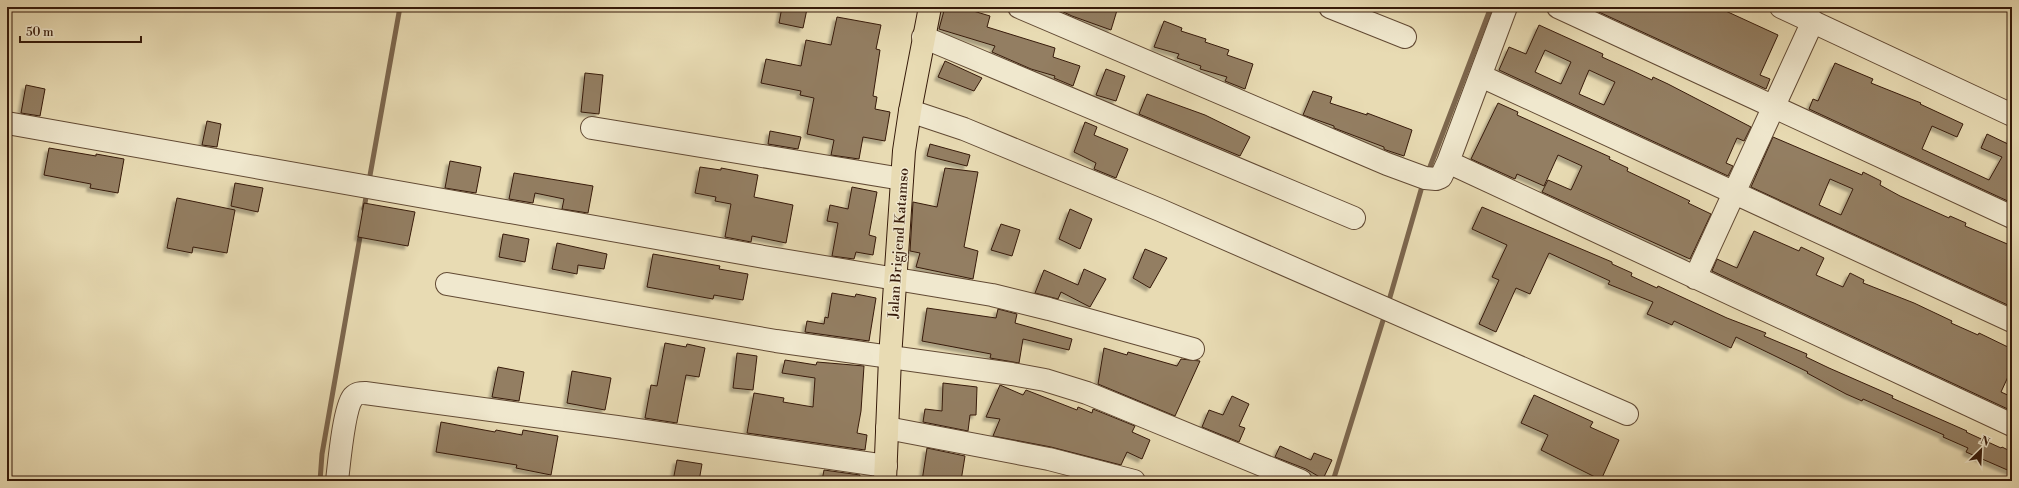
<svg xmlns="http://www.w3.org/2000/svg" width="2019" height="488" viewBox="0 0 2019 488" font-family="'Libre Bodoni',serif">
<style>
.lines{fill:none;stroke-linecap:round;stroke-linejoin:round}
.stream{stroke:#7c664d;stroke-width:5}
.building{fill:#937e62;stroke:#361a0a;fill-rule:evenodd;filter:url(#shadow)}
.minor-casing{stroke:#624a34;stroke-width:24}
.highway-casing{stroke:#361a0a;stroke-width:24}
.minor{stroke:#f0e8ce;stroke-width:22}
.highway{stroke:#e8dbb3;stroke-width:22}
.labels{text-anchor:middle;stroke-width:3;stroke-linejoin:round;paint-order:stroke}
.street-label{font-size:14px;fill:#361a0a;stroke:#f0e8ce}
</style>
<defs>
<filter id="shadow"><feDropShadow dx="-3.5" dy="3.5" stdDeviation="1" flood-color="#0004"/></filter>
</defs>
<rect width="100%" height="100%" fill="#e8dbb3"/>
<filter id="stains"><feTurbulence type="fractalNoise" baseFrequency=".005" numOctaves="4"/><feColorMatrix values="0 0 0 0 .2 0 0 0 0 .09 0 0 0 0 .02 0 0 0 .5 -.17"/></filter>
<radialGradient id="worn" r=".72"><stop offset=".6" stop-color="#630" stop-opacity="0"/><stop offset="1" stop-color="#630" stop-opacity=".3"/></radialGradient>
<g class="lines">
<!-- stream -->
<path class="stream" d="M1428 172 1491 7
M369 181 400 7
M364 209 367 191
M1388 304 1423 183
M320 481 322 454 361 231
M1333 481 1385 314"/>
</g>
<!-- building -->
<path class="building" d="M782 7 807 9 803 28 779 23Z
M945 7H960L990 16 987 27 1055 48 1053 57 1080 66 1073 86 1054 78 1055 76 1031 69 992 52 995 46 939 29Z
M1053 7H1118L1111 30 1072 16Z
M1588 7H1717L1778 35 1760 75 1770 79 1766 89Z
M837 17 881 25 876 49 880 50 873 96 877 97 875 109 890 112 885 141 863 137 859 159 831 155 834 140 807 134 814 98 800 95 801 91 761 83 766 59 801 66 806 40 831 45Z
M1164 21 1182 28 1181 31 1206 39 1205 42 1229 50 1227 55 1253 64 1245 89 1225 81 1227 77 1200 69 1201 66 1177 58 1179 54 1154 47Z
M1539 25 1603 54 1602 57 1633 71 1652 80 1653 77 1668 84 1751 127 1744 141 1737 138 1726 163 1733 166 1728 176 1499 70 1509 47 1526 54ZM1545 50 1571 62 1561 84 1535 72ZM1589 70 1615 82 1604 105 1579 94Z
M945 61 982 78 974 91 938 77Z
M1835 63 1873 79 1871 83 1921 103 1920 104 1963 124 1957 137 1932 126 1922 149 1989 180 2002 157 1981 148 1987 134 2008 144 2012 135V203L1809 109 1813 99 1818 101Z
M1106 69 1125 76 1116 101 1096 95Z
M585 73 603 75 599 114 581 112Z
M26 85 45 89 40 116 21 113Z
M1313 91 1332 97 1330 103 1367 115V113L1412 130 1404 156 1386 150 1384 149V147L1334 128V126L1303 115Z
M1147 94 1205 115 1250 137 1240 156 1139 114Z
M1498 103 1518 112 1517 115 1610 157 1609 159 1628 168 1627 171 1690 201 1688 203 1711 214 1690 259 1542 192 1548 180 1571 190 1582 166 1558 155 1544 186 1517 174 1515 179 1471 159Z
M207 121 221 124 217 147 202 145Z
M1085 122 1097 127 1094 135 1128 149 1116 178 1094 169 1096 163 1074 152Z
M770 131 801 137 798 149 768 144Z
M1773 137 1862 175 1863 172 1881 181 1880 185 1900 196 1949 218 1950 216 1966 223 1965 226 2012 246V307L1751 187ZM1830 179 1853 189 1841 215 1819 205Z
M930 144 970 155 967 166 927 156Z
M49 148 96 156V154L124 159 118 193 90 188 91 184 44 175Z
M450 161 481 167 476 193 445 188Z
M700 167 721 170V168L758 175 754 197 793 205 786 243 752 236 751 242 725 237 731 204 715 201 716 197 695 193Z
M945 168 978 172 964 247 978 251 973 279 916 267 920 253 910 251 913 202 937 207Z
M514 173 593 186 588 213 562 209 564 199 535 193 533 203 509 199Z
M235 183 263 188 258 212 231 206Z
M852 187 877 192 869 235 876 237 873 255 856 252 854 259 832 256 838 223 827 221 830 205 848 209Z
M177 198 235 210 227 253 193 247 192 253 167 248Z
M364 203 415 212 408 246 358 237Z
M1482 207 1612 262V264L1632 273 1631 276 1657 288 1658 286 1727 318 1766 333 1764 336 1807 354 1806 357 1829 368 1893 396 1892 398 1967 431 1966 432 2001 448 2002 447 2012 452V472L1966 452 1968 448 1943 437 1944 435 1863 399 1862 401 1846 394 1807 373 1808 372 1736 337 1731 348 1674 321 1672 325 1647 314 1653 302 1608 284 1610 281 1549 253 1530 294 1516 288 1496 332 1479 324 1499 280 1492 277 1507 245 1472 229Z
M1070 209 1092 219 1080 249 1059 239Z
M1001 224 1020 230 1012 256 991 250Z
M1754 231 1799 251 1801 247 1824 258 1816 275 1843 287 1850 273 1864 280 1863 283 1914 303 1952 321 1951 323 1978 335 1979 333 2012 349V368L2001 392 2012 397V411L1712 271 1717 259 1737 268Z
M503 234 529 239 525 262 499 257Z
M557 243 607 254 604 269 578 265 577 274 552 269Z
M1145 249 1167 258 1150 288 1133 278Z
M653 254 720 266 719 269 748 274 743 300 714 295 713 299 647 287Z
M1084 269 1106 279 1090 307 1061 292 1058 299 1035 293 1044 270 1078 285Z
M832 293 855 297 856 294 876 298 869 341 805 332 807 321 824 324 825 317 828 318Z
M927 308 996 318 998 309 1017 314 1015 323 1072 339 1069 350 1023 339 1019 363 990 358 991 354 922 341Z
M665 343 686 347 687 344 705 348 699 377 686 375 677 423 645 418 651 385 657 386Z
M1104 348 1127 355 1128 352 1177 366 1181 359 1200 361 1175 416 1098 384Z
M737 353 757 356 753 390 733 388Z
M785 360 816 365 817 362 864 366 861 411 857 433 867 435 865 450 747 433 754 393 784 398 783 402 813 407 815 378 782 373Z
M498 367 524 372 519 401 492 397Z
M572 371 611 378 605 410 567 403Z
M943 383 977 387 976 415H970L968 431 923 422 925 409 942 411Z
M1000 385 1023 395 1026 390 1077 410 1078 407 1092 413 1093 409 1135 426 1132 432 1150 440 1142 459 1127 452 1121 465 1051 447 993 436 1000 419 986 417Z
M1534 395 1593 422 1590 427 1619 440 1601 480 1541 450 1548 435 1521 423Z
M1232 396 1249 404 1239 426 1245 428 1239 442 1202 427 1209 410 1223 415Z
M441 422 495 432 496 430 522 435 523 430 558 436 551 475 516 468 517 465 436 452Z
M1280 446 1311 460 1314 453 1332 460 1323 479 1306 469 1275 457Z
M927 448 965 456 961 481H922Z
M677 460 702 464 699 481H673Z
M824 470 860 475 859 481H822Z"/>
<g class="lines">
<defs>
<path id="minor" d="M1019 7 1387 164 1425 178 1436 179 1441 177 1448 162 1506 7
M1330 7 1405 37
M1558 7 2012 217
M1781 7 2012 115
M923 37 1354 218
M1481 76 2012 321
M910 111 964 129 1160 210 1627 414
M7 123 764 257 992 295 1049 309 1193 349
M592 128 902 179
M1448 162 2012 425
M1695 278 1813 21
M447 284 776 341 1012 374 1045 380 1087 393 1301 481
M887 428 1049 459 1134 481
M337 481C339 464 344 408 353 397 357 393 360 393 365 393L617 427 886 466"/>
<path id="highway" d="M885 481 890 358 904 151 910 111 930 7"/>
</defs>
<!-- minor casing -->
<use href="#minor" class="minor-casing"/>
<!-- highway casing -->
<use href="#highway" class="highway-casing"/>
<!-- minor -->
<use href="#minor" class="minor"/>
<!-- highway -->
<use href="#highway" class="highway"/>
</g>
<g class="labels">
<!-- street labels -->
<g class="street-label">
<text transform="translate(898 243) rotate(-86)" y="5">Jalan Brigjend Katamso</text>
</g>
</g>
<!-- margin -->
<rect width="2019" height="488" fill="none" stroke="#e8dbb3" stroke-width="24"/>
<rect x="8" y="8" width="2003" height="472" fill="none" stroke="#361a0a" stroke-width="2"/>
<rect x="12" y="12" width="1995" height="464" fill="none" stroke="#361a0a"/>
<!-- north arrow -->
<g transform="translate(1981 450) rotate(24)" stroke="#f0e8ce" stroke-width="3" paint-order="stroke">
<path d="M0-3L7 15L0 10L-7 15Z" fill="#361a0a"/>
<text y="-6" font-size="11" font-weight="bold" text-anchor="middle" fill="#361a0a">N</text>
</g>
<!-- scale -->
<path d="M20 36v6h121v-6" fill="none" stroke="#361a0a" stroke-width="2"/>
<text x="26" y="36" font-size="12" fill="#361a0a" stroke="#f0e8ce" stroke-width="3" paint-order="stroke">50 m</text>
<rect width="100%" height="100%" filter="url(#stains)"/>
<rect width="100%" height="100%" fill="url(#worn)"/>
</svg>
